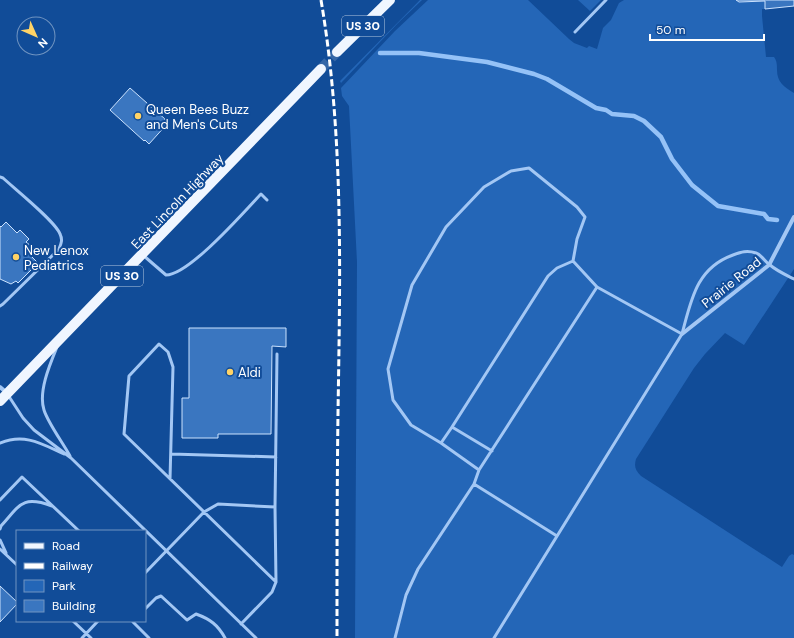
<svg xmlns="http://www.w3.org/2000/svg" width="794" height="638" viewBox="0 0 794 638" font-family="'DM Sans',sans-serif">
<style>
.green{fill:#2466b7}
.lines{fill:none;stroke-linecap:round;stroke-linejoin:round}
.stream{stroke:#95c2f7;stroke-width:4.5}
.building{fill:#3a76c0;stroke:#cbe2fe}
.primary-tunnel{stroke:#3567a7;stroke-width:10;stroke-dasharray:10 5;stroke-linecap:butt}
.lane{stroke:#a3c7f4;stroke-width:3}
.street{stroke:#a3c7f4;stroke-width:4}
.primary{stroke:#f0f6ff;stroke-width:10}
.rail{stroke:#fff;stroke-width:3;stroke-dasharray:7 3;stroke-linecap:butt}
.poi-dot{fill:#ffd366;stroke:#114c98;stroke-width:1.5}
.labels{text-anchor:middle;stroke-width:4;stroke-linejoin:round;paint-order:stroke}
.shield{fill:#114c98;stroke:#b8c9e0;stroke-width:1}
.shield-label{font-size:12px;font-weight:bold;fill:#fff}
.poi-label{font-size:13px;fill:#fff;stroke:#114c98;text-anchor:start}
.street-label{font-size:13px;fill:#fff;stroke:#114c98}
</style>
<rect width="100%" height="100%" fill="#114c98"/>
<!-- green -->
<path class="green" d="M420 0H422L398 23 341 83 340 81Z
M428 0H528L569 39 574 43 587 48 589 46 597 49 603 28 611 20 619 3 624 0H736L739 2 765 1V9H762V16L766 57H774C777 61 777 65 777 70 777 82 784 87 794 93V269L744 345 725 333 705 354 694 368 636 459C634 466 635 470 641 476L782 567 789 556 792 554 794 555V638H355L357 262 349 106 342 96 341 88 395 31Z
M578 0H601L590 11Z"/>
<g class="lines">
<!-- stream -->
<path class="stream" d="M380 53H419L487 62 534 74 547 79 596 108 606 110 612 114 634 116 644 121 661 137 672 159 692 185 718 206 764 214 768 219 777 220"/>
</g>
<!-- building -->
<path class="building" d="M736 0H794V6L765 9V1L739 2Z
M130 88 165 119 164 120 167 124 149 144 145 140 144 141 110 110Z
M6 222 17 233 20 230 29 239 26 242 31 246 27 252 38 263 18 283 16 281 11 284 0 279V226L1 227Z
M189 328H286V347L272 346 271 434H218V438H182V398H189Z
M0 586 17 602V604L0 622Z"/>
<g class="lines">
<!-- primary-tunnel -->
<path class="primary-tunnel" d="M321 69 337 52"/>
<!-- lane -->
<path class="lane" d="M575 32 606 0
M0 177 3 178C15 189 56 222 60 234 63 240 61 244 59 249L3 304 0 306
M144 256 166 275C189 275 244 212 261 194L267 200
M682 334C691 301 696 268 733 255 741 252 747 250 756 253 762 255 765 262 770 265 777 271 786 275 794 279
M57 347C50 364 38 392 44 410 48 423 63 443 70 456
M8 395 23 418 34 430 71 458 256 638
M452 427 548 276 557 268 573 261
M0 443C25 433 42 444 64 454
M441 443 452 427 492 451
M171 454 276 457
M479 470 441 443 411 425 393 400 388 369 412 285 446 227 484 187 511 171 529 168 577 207 585 217 577 239 573 261 597 287
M170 479 173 367 168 352 159 344 129 376 124 434 276 582
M474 484 557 536
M0 500 22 477 79 531
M0 529 1 526C20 505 22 495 52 506
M0 540 6 553
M0 549 17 565
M145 573 204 512 218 504 275 507
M145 609 156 598 161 596 187 620 196 614C210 619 218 625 225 638
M73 621 91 638
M133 622 149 638
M241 624 272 592 276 582 275 507 277 354
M82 638 98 621
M395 638 406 595 418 569 474 484 479 470 597 287 682 334 494 638"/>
<!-- street -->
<path class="street" d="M682 334 769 265 794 217
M0 387 7 393"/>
<!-- primary -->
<path class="primary" d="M337 52 390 0
M0 401 321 69"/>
<!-- rail -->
<path class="rail" d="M321 0C344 135 340 277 338 413 337 488 337 563 337 638"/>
</g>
<!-- markers -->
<g class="poi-dot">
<circle cx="138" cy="116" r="4"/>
<circle cx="16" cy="257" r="4"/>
<circle cx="230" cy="372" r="4"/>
</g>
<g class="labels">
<!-- shield labels -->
<g class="shield">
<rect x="342" y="16" width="42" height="20" rx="3"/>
<rect x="101" y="266" width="42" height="20" rx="3"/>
</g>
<g class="shield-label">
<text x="363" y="30">US 30</text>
<text x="122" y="280">US 30</text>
</g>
<!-- poi labels -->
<g class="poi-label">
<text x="146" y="114">Queen Bees Buzz<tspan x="146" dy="15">and Men's Cuts</tspan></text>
<text x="24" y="255">New Lenox<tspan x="24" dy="15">Pediatrics</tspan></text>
<text x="238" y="377">Aldi</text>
</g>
<!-- street labels -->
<g class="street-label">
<text transform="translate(177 201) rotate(-46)" y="5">East Lincoln Highway</text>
<text transform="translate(731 282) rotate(-39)" y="5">Prairie Road</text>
</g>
</g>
<!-- legend -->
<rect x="16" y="530" width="130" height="92" fill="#114c98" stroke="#7094c1"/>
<rect x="24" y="543" width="20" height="6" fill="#f0f6ff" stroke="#7094c1"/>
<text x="52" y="550" font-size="12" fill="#ffffff">Road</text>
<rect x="24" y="563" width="20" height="6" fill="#ffffff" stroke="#7094c1"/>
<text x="52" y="570" font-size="12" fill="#ffffff">Railway</text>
<rect x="24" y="580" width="20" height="12" fill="#2466b7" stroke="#7094c1"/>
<text x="52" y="590" font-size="12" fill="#ffffff">Park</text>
<rect x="24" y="600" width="20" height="12" fill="#3a76c0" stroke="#7094c1"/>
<text x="52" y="610" font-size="12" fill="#ffffff">Building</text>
<!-- north arrow -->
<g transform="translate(36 36) rotate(135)"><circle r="19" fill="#114c98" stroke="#7094c1"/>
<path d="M0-3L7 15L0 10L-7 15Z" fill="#ffd366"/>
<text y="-6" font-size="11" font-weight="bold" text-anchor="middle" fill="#ffffff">N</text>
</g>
<!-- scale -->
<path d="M650 34v6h114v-6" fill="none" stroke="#ffffff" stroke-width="2"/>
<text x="656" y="34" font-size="12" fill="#ffffff" stroke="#114c98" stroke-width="3" paint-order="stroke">50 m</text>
</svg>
